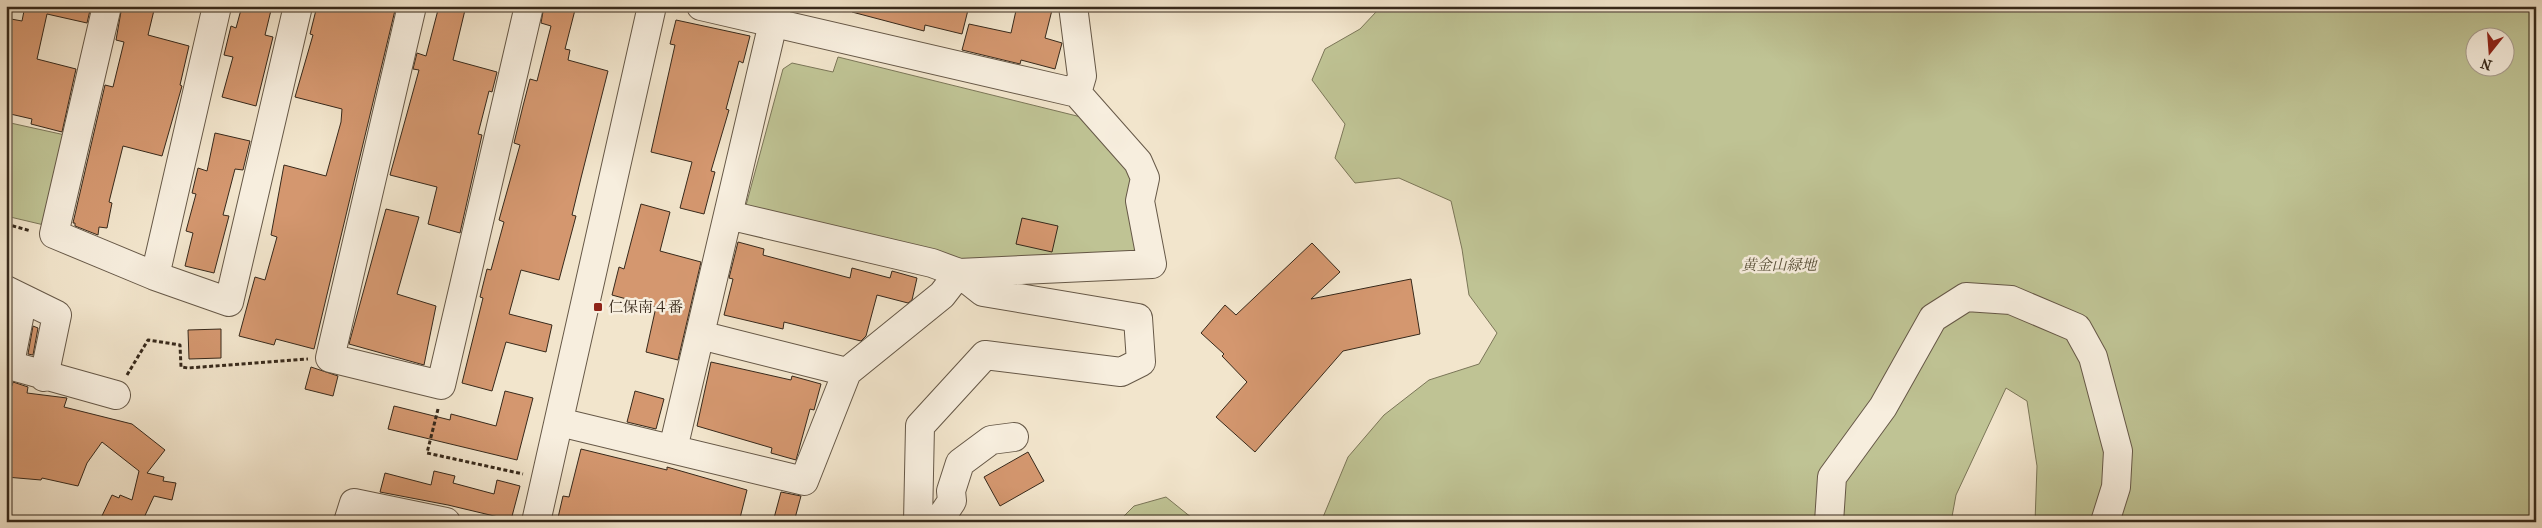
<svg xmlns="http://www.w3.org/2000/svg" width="2542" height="528" viewBox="0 0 2542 528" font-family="'IM FELL French Canon','Noto Serif JP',serif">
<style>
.green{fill:#bfc394;stroke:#7b7658;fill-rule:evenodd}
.building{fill:#d4976f;stroke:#37291b}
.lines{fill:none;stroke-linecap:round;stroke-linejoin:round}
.minor-casing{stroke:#665847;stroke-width:30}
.path{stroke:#37291b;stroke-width:3;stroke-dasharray:4 2.5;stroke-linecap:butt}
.minor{stroke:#f7eede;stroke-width:28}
.poi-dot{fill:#8f2418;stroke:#f7eede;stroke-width:2}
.labels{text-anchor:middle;stroke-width:5;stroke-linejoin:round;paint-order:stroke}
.park-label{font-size:15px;font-style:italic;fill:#595039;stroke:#f7eede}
.poi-label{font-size:15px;fill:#37291b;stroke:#f7eede;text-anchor:start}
</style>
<rect width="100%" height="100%" fill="#f2e5cc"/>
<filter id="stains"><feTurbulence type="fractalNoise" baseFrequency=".004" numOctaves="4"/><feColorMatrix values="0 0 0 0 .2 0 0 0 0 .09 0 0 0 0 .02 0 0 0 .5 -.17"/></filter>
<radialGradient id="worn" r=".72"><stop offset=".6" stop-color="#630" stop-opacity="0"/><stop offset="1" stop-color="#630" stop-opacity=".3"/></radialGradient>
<!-- green -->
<path class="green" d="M1374 6H2536V522H2035L2037 466 2027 401 2006 388 1956 495 1951 522H1321L1348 457 1384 415 1429 380 1479 364 1497 333 1469 295 1462 249 1451 201 1399 178 1355 183 1335 158 1345 124 1312 80 1325 49 1360 29 1376 12ZM2474 38H2504V68H2474Z
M838 57 1081 117 1134 168 1138 245 1130 255 955 262 745 209 783 69 792 63 833 72Z
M6 122 65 135 44 225 6 216Z
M1166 497 1197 522H1118L1134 506Z"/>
<!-- building -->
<path class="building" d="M25 6H91L87 23 47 14 37 59 76 69 62 132 31 124 32 119 6 113V41L11 19 22 21Z
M122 6H155L148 35 189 46 180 85 182 86 162 156 123 146 109 202 112 203 107 228 99 227 98 235 75 226V223H73L105 85 113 87 124 42 116 40Z
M242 6H272L265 35 273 37 256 106 222 97 233 57 224 55 231 26 236 28Z
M317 6H396L314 349 276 339 274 345 239 336 255 277 265 280 277 237 271 235 284 165 326 176 341 122 342 109 295 97 313 35 310 34Z
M439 6 465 10 453 60 497 72 492 92 489 91 478 134 482 135 460 233 428 224 437 187 390 175 419 70 413 69 417 53 426 56Z
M544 6H576L565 49 570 50 568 60 608 71 581 178 572 215 576 216 559 280 521 270 509 314 552 325 546 352 506 342 492 391 462 383 483 298 480 297 487 269 491 270 504 222 499 220 520 145 514 143 523 106 530 79 537 81 551 26 541 23Z
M853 6H969L962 34 925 25 924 31 852 12Z
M1017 6H1053L1045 38 1062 43 1055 69 1021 60 1020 64 962 50 969 24 1011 33Z
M676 20 750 36 743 63 739 61 726 109 729 110 711 171 715 172 704 214 680 208 692 162 651 152 675 45 670 44Z
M215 133 250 141 243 170 235 169 223 215 229 216 214 273 185 266 193 233 186 231 196 194 192 193 198 168 207 171Z
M641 204 670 212 660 251 701 262 678 360 646 352 656 307 612 295 619 267 624 269Z
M386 209 419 217 397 294 436 306 424 365 349 344Z
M1022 218 1058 226 1052 252 1016 244Z
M738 242 764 249 763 255 850 278 852 268 890 278 892 271 917 278 912 300 908 303 877 295 866 336 861 341 784 322 783 329 724 315 733 279 729 278Z
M1312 243 1340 272 1311 299 1411 279 1420 334 1343 351 1255 452 1216 417 1247 382 1222 356 1224 354 1201 333 1225 305 1236 315Z
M33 326 38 328 33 355 28 354Z
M221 329V358L189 359 188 330Z
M711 362 791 380 792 376 821 384 814 410 810 409 796 460 771 453 772 448 697 426Z
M311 367 338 376 333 396 305 389Z
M13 382 28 387 27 393 67 398 64 407 132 424 165 450 147 473 164 477 163 481 176 483 172 500 154 496 142 522H99L112 495 119 498 120 495 132 500 139 471 102 442 87 463 78 486 42 478 41 480 6 477V383L12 386Z
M505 391 533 398 517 460 388 429 394 406 450 420 451 414 496 426Z
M635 391 664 399 656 429 627 422Z
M581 449 667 470V467L747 490 739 522H557L563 496 569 497Z
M1028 452 1044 481 1000 506 984 477Z
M434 471 455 476 453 483 494 494 497 480 520 486 511 520 448 505 380 492 385 473 431 485Z
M781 492 801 496 794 522 774 518Z"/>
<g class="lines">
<defs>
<path id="minor" d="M107 6 54 234 155 276 229 302 298 6
M412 6 330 358 441 385 529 6
M701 6 1077 93
M728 215 932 263 959 273 983 292 1138 318 1141 362 1121 372 985 355 920 426 918 522
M155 276 217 6
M6 290 57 315 44 377
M6 313 19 318 11 358 16 367 116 395
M700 335 847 372
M559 422 804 481 847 372 942 295 959 273 1152 264 1140 201 1145 178 1138 162 1077 93 1082 76 1073 6
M673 449 777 6
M348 522 354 503 446 522
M536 522 652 6
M938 522 952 501 951 491 960 463 991 440 1014 437
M1829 522 1832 477 1883 407 1933 318 1966 297 2011 300 2077 328 2093 357 2118 451 2116 487 2105 522"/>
</defs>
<!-- minor casing -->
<use href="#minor" class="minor-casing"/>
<!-- path -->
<path class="path" d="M6 224 31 231
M127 375 148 340 180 345 181 367 188 368 308 359
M438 409 427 453 523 474"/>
<!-- minor -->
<use href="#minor" class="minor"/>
</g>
<!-- markers -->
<rect class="poi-dot" x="593" y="302" width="10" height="10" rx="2.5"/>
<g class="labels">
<!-- park labels -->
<g class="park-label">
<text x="1779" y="270">黄金山緑地</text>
</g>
<!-- poi labels -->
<g class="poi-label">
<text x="608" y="312">仁保南４番</text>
</g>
</g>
<!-- margin -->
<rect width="2542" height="528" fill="none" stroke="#f2e5cc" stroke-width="25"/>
<rect x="8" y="8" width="2527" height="513" fill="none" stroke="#37291b" stroke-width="2.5"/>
<rect x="12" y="12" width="2517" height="503" fill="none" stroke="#37291b"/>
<!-- north arrow -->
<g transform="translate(2490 52) rotate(197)"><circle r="24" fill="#f7eede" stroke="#aa9f90"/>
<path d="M0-4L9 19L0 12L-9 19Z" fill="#8f2418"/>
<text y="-8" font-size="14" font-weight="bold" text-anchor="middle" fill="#37291b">N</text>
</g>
<rect width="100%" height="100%" filter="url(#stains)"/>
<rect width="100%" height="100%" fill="url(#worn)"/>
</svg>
